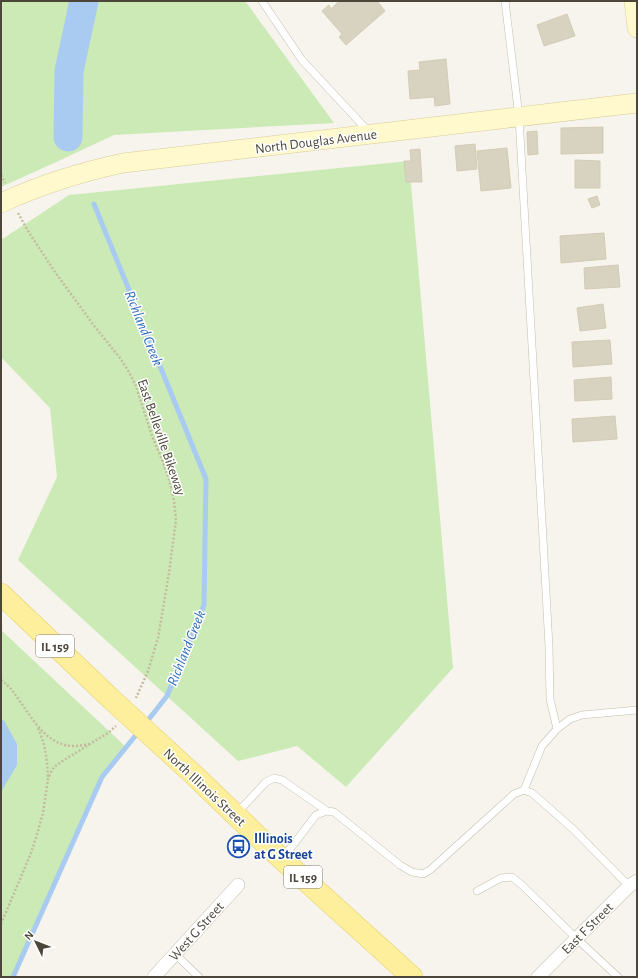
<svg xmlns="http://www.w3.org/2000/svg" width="638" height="978" viewBox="0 0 638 978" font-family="'Alegreya Sans',sans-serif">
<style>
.green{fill:#cbeab5}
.water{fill:#a9cbf2}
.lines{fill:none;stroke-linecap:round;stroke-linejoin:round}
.stream{stroke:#a9cbf2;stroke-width:5}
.river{stroke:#a9cbf2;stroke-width:29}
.building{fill:#d8d2c1;stroke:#d3cbb4}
.lane-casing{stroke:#c2beae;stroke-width:8}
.street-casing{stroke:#c2beae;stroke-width:14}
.secondary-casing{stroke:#d6cd9b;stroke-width:20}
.primary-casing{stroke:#e5d06b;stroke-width:22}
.path{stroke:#c4bb9f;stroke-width:2.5;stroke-dasharray:2 2;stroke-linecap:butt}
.lane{stroke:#fff;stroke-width:7}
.street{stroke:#fff;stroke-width:13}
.secondary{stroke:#fff9cd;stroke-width:19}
.primary{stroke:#feef9c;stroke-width:21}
.primary-bridge-casing{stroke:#e5d06b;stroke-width:22;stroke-linecap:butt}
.primary-bridge{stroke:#feef9c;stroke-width:21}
.labels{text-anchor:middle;stroke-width:3;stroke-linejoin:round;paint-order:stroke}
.shield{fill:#fff;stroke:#817e74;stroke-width:1}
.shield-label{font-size:13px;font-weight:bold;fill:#4b4639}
.street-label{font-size:14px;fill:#4b4639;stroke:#fff}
.transit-label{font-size:14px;font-weight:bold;fill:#164399;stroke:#fff;text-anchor:start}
.water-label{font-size:15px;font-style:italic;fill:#306db9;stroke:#fff}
</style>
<rect width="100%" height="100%" fill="#f6f4ec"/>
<!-- green -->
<path class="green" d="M1 1H245L334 123 114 135 54 163 1 187Z
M409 161 453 668 346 787 297 746 238 761 18 560 57 477 50 408 1 357V240L69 195Z
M1 630 126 747 102 777 13 977H1Z"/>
<!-- water -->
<path class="water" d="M1 718 5 722 17 744V765L1 792Z"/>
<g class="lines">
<!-- stream -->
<path class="stream" d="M94 204 206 479 204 605 167 696 145 724
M13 977 102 777 140 730"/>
<!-- river -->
<path class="river" d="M68 137 69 71 84 1"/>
</g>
<!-- building -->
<path class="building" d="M339 1H377L385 11 346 45 339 37 342 34 322 11 329 5 331 9Z
M567 14 575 36 544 46 537 25Z
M446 59 450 104 435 106 434 97 410 99 408 71 420 70 419 62Z
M603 127V153L561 154V128Z
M537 131 538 154 528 155 527 132Z
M475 144 477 169 457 171 455 146Z
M507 148 511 188 481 191 477 151Z
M420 149 422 182H406L404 161H411L410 150Z
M575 160 600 161V188H575Z
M597 196 600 205 592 208 588 199Z
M604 233 606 259 561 263 560 236Z
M618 265 620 287 585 289 584 268Z
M603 304 606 328 580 331 577 308Z
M610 340 612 364 573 367 572 342Z
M611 377 612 399 575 401 574 380Z
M615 416 617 439 573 442 572 419Z"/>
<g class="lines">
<defs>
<path id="lane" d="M262 1 285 35 302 60 369 132
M505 1 519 117 546 592 549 647 550 699 557 729
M524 790 542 746 557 729 570 719 582 715 637 710
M237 813 266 782 274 778 282 780 327 811
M283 858 316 815 327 811 334 812 400 865 412 872 423 874 430 870 514 794 524 790 532 793 573 829 629 886
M477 891 501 878 512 877 523 886 576 938 618 977
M175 954 199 977"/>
<path id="street" d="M154 977 238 885
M538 977 629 886 637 881"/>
<path id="secondary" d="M634 1 637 28
M1 203C40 185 81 172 123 163L637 103"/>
<path id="primary" d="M1 594 109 697
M195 776 272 850 412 977"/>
</defs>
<!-- lane casing -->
<use href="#lane" class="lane-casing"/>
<!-- street casing -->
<use href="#street" class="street-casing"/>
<!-- secondary casing -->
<use href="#secondary" class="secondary-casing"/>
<!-- primary casing -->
<use href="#primary" class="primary-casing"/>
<!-- path -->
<path class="path" d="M1 175 5 183
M18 213 28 231 55 272 95 327 120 358 129 372 136 386 152 436 161 457 169 479 174 501 176 520 169 573 158 638 148 671 136 698
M1 680C10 686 15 694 21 703 34 721 48 746 74 746 79 746 84 745 89 744
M38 728C46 746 47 759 48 778
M1 924 31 853 38 831 43 813 48 779 51 772 54 767 61 762 108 733 116 726"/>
<!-- lane -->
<use href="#lane" class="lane"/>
<!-- street -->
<use href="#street" class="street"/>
<!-- secondary -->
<use href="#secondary" class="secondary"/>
<!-- primary -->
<use href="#primary" class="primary"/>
<defs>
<path id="primary-bridge" d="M109 697 195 776"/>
</defs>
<!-- primary-bridge casing -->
<use href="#primary-bridge" class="primary-bridge-casing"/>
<!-- primary-bridge -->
<use href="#primary-bridge" class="primary-bridge"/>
</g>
<!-- icons -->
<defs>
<symbol id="bus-ring" viewBox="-11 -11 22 22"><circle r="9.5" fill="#fff" stroke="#1a4fb4" stroke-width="1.5"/><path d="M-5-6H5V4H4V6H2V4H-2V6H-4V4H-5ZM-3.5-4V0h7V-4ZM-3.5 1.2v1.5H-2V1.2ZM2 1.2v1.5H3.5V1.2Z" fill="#1a4fb4"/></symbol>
</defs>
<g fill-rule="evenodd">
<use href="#bus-ring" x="226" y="834" width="25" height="25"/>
</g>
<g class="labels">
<!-- shield labels -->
<g class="shield">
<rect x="36" y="635" width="38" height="22" rx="3"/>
<rect x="284" y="866" width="38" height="22" rx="3"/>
</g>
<g class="shield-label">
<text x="55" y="651">IL 159</text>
<text x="303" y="882">IL 159</text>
</g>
<!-- street labels -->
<g class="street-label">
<text transform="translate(316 141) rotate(-7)" y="5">North Douglas Avenue</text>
<text transform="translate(162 437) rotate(71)" y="5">East Belleville Bikeway</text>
<text transform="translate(205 787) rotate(43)" y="5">North Illinois Street</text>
<text transform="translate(587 928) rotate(-45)" y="5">East F Street</text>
<text transform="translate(196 931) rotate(-48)" y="5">West G Street</text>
</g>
<!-- transit labels -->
<g class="transit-label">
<text x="254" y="843">Illinois<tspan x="254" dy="16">at G Street</tspan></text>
</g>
<!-- water labels -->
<g class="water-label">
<text transform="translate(144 328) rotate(68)" y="5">Richland Creek</text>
<text transform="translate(186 648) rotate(-68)" y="5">Richland Creek</text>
</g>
</g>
<!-- border -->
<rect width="638" height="978" fill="none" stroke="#4b4639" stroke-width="4"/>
<!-- north arrow -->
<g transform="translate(36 942) rotate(313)" stroke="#ffffff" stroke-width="3" paint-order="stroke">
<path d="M0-3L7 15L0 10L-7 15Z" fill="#4b4639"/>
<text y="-6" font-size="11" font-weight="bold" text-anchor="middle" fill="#4b4639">N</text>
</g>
</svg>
